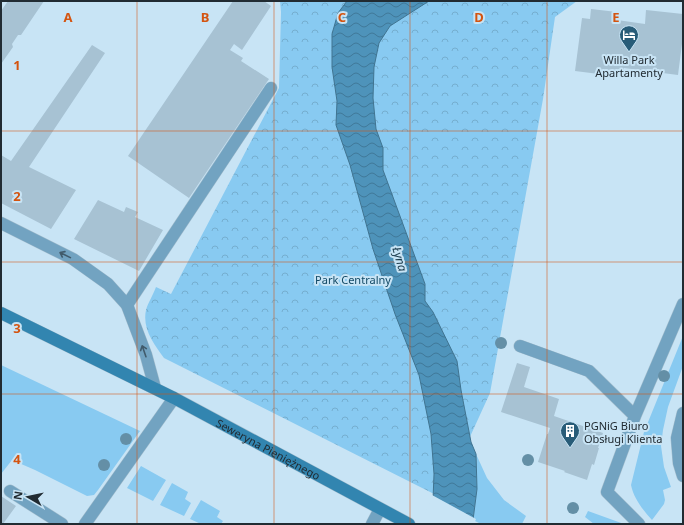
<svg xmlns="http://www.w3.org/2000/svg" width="684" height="525" font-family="'Noto Sans',sans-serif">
	<defs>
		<pattern id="park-crowns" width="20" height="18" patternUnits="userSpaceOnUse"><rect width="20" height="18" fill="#88caf1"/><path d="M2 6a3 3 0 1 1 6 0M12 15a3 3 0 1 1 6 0" fill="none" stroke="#75aecf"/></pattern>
		<pattern id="water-waves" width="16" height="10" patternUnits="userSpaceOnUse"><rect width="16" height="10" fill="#4e93ba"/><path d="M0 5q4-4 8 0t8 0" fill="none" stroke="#407898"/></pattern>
	</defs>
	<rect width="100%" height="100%" fill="#c8e4f5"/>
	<path fill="#88caf1" d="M683,336v30l-15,41 -5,23 -2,16 3,21 7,20 -8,3 2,10 -1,4 -12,16c-9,-10 -18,-21 -21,-35l13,-53z
		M1,365l139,66 -42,59 -4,5 -7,1 -52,-26 -23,-10 -11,14z
		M476,454l11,24 17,22 22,16 -4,8h-41l-8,-4 4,-31z
		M141,466l25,14 -13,21 -26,-13z
		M172,483l16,9 -3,7 6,4 -7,13 -24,-11z
		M201,500l19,11 -3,6 6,4 -2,3h-20l-11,-5z
		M588,511l36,13h-30l-9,-7z"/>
	<path fill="url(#park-crowns)" d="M280,1h297l-22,16 -12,82 -53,294 -48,105 -278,-140c-10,-14 -22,-29 -18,-48 2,-7 7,-15 10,-23l15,7 108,-206 2,-76z"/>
	<path fill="url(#water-waves)" stroke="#407491" d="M347,1h82l-39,25 -11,17 -5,24 -1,31 3,31 7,19v22l42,114v17l8,11 24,49 4,29 10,52 5,12 1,35 -4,31 -40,-20 1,-26 -3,-40 -12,-59 -24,-61 -22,-65 -23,-84 -14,-40 1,-24 -5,-34v-33l6,-21z"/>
	<path fill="#c8e4f5" d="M432,495l44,24 -2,5h-54l11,-24z"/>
	<path fill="#a7c2d3" d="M8,1h36l-23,34h-3l-6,9 1,3 -12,17v-53z
		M233,1h31l7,5 -29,44 -8,-6 -4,6 13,8 -2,3 28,18 -80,119 -61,-42z
		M591,9l26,3v8l28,4 1,-14 37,4v22l-5,39 -54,-7 -1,9 -48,-6 7,-53 8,1z
		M92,45l13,8 -76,114 47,23 -25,39 -50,-26v-48l10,6z
		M98,200l26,12 2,-5 12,5 -3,5 28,13 -24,41 -65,-32z
		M517,363l13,4 -6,20 35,12 -5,17 49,17 -5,15h1l-5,17 -2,-1 -5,16 -23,-8 1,-1 -27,-9 9,-28h1l2,-6 -49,-16z
		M1,496l15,10 -13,18h-2z"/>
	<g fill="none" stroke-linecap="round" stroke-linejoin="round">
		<g stroke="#a7bfce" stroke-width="13">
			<path id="lane" d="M127,305l144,-217
				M520,346l69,25 46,45
				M683,413l-6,25 2,25 4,13
				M10,491l52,33
				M85,524l89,-126
				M639,524l-32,-32 28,-76 48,-112"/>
		</g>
		<g stroke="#a7bfce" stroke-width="13">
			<path id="street" d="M1,223l72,36 35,25 19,21 19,50 9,33
				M372,524l8,-15"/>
		</g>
		<g stroke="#a7bfce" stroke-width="13">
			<g id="secondary">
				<path id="s1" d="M1,313l173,85 235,126"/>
			</g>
		</g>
		<use href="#lane" stroke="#72a3c1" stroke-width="12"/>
		<use href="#street" stroke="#72a3c1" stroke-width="12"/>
		<use href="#secondary" stroke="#3285b0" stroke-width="12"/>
	</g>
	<g fill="#648fa6">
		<circle cx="501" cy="343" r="6"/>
		<circle cx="664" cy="376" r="6"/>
		<circle cx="126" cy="439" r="6"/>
		<circle cx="528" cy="460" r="6"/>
		<circle cx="104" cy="465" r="6"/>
		<circle cx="573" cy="508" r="6"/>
	</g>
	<defs><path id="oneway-shaft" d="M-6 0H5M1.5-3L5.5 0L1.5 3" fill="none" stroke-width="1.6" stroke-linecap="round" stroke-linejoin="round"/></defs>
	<g stroke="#415b6b">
		<use href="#oneway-shaft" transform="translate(65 255) rotate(-154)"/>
		<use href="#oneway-shaft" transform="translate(144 351) rotate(-109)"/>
	</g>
	<path fill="none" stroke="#d45410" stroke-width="1" stroke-opacity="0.55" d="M137,1v523M274,1v523M410,1v523M547,1v523M1,131h682M1,262h682M1,394h682"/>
	<defs>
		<g id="hotel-pin" transform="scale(1)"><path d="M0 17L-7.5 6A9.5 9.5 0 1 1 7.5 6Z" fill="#285c78" stroke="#c8e4f5"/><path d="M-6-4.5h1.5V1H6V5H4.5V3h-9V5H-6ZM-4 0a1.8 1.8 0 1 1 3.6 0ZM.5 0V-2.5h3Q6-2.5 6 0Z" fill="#fff"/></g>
		<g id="building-pin" transform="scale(1)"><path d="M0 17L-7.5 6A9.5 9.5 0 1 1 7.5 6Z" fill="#285c78" stroke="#c8e4f5"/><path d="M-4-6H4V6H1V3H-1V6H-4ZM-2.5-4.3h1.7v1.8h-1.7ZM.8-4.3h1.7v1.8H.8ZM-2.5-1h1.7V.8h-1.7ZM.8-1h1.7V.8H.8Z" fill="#fff"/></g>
	</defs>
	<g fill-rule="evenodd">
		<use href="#hotel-pin" x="629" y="35"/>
		<use href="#building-pin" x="570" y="431"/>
	</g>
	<g text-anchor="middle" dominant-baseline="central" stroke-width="4" stroke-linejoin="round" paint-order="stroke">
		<g font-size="11" fill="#212b32" stroke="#c8e4f5">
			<text x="629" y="59">Willa Park<tspan x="629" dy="13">Apartamenty</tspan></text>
			<text x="584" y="425" text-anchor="start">PGNiG Biuro<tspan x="584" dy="13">Obsługi Klienta</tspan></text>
		</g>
		<g font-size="11" fill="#124965" stroke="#c8e4f5">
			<text x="353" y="279">Park Centralny</text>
		</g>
		<g font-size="11" fill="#212b32" stroke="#c8e4f5">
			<text stroke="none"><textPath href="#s1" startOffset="300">Seweryna Pieniężnego</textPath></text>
		</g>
		<g font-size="12" font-style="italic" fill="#19394a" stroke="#c8e4f5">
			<text transform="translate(400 259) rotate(74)">Łyna</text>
		</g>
	</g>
	<g font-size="13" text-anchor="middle" font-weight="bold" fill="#d45410" stroke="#c8e4f5" stroke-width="4" stroke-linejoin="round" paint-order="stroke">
		<text x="68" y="22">A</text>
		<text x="205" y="22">B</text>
		<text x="342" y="22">C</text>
		<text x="479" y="22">D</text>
		<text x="616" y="22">E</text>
		<text x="17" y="70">1</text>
		<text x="17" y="201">2</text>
		<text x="17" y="333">3</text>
		<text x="17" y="464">4</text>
	</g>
	<rect width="684" height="525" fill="none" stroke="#212b32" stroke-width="4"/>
	<g transform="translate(28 497) rotate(279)" stroke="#c8e4f5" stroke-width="3" paint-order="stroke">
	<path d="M0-3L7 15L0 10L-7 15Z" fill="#212b32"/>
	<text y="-6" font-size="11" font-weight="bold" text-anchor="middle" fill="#212b32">N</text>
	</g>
</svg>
